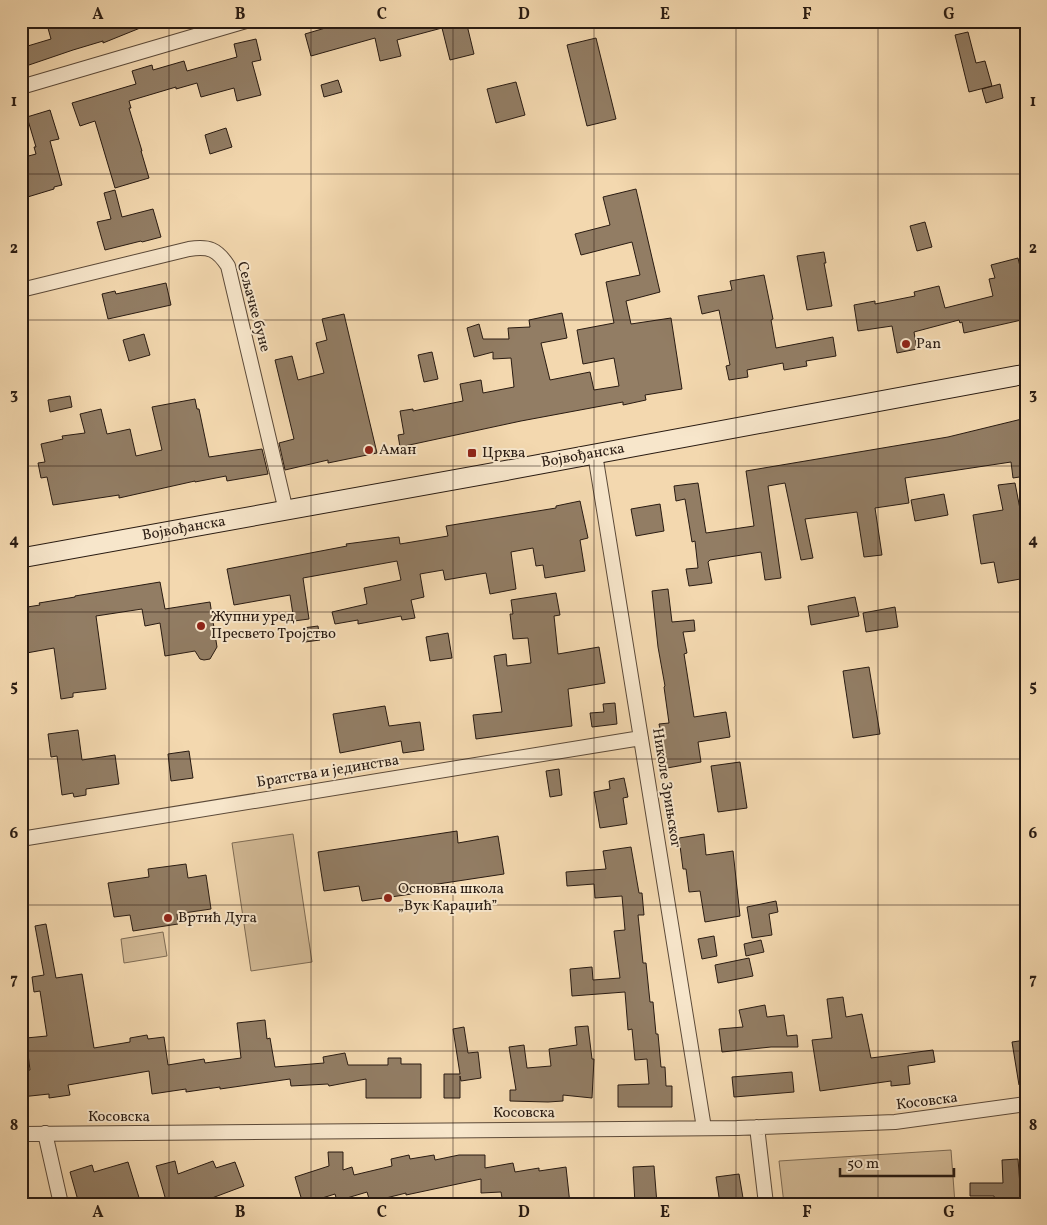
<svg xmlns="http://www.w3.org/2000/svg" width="1047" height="1225" font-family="Vollkorn,serif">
	<rect width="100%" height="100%" fill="#f3d8af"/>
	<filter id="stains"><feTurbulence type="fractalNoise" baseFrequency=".004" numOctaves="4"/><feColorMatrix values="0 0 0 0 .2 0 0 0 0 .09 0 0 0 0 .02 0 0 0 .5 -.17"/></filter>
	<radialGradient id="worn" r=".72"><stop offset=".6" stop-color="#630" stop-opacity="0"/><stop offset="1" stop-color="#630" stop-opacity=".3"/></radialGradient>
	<path fill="#d1b894" stroke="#7d6a53" d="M293,834l19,128 -61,9 -19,-128z
		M163,932l4,24 -43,7 -3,-24z
		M951,1150l4,54h-171l-5,-43z"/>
	<path fill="#927d64" stroke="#291b12" d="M46,21h109v1l-52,21v-2l-30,9 -47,16 -5,-18 30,-9z
		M349,21h102v2l15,-2 8,33 -24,6 -8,-32 -45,12 4,16 -21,5 -5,-23 -64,18 -6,-22z
		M968,32l8,31 9,-2 7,25 -23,6 -14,-57z
		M596,38l20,81 -29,7 -20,-81z
		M256,39l5,21 -9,2 9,33 -24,6 -3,-13 -33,9 -4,-14 -21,6v-2l-47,14 2,7h-2l13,43h-1l8,27 -34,10 -20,-67 -15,5 -8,-23 64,-19 -4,-13 20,-6 1,5 31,-9 3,10 50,-14 -3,-13z
		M338,80l4,12 -18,5 -3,-12z
		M516,82l9,33 -29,8 -9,-34z
		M1000,84l3,14 -17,5 -4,-14z
		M50,110l9,29 -9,2 12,44 -8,2v2l-33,10v-41l15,-4 -2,-7h2l-9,-30z
		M226,128l6,19 -22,7 -5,-19z
		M636,189l24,103 -34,9 5,23 40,-6 11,71 -37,6 1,5 -23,5v-3l-102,19 -121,26 -2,-12 6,-1 -4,-23 13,-2v2l50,-10 -3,-17 21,-4 2,13 31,-6 -3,-29 -18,1v-7l-19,5 -7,-29 12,-4 4,15h26l-1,-11 22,-1 -1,-7 33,-7 5,25 -26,5 9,37 40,-8 4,18 25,-4 -5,-28 -31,6 -6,-34 37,-7 -8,-41 34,-7 -8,-33 -51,13 -6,-21 35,-9 -7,-28z
		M115,190l7,27 31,-8 8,28 -19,5 -1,-1 -36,9 -8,-28 14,-3 -7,-26z
		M925,222l7,25 -15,4 -7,-25z
		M824,252l2,11h-2l8,43 -25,4 -10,-54z
		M1018,258l8,34v27l-62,14 -2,-11 -2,1 -1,-3 -45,12 3,17 -20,4 -5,-27 -34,5 -4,-26 21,-4v3l40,-8 -1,-4 25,-6 6,22 48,-12 -4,-17 6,-1 -4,-13z
		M764,275l9,44 -2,1 5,28 57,-11 3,19 -30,5 1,5 -23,4 -1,-7 -36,7 1,7 -19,3 -3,-14 4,-1 -11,-55 -17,4 -4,-18 34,-6 -2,-9z
		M166,283l5,22 -63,14 -6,-25 13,-3 1,3z
		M344,314l33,139 -49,10v-3l-43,10 -6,-27 15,-4 -19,-79 17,-4 6,24 26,-7 -8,-30 11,-3 -5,-21z
		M144,334l6,21 -21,6 -6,-21z
		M432,352l6,27 -14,3 -6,-27z
		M70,396l2,11 -22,5 -2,-12z
		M195,399l2,10h2l10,48 53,-8 6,25 -41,7 -1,-5 -31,6v-1l-76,17v-3l-66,10 -6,-28 -6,1 -3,-15 7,-1 -4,-18 22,-5 -1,-3 23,-3 -5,-19 21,-5 6,25 23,-5 6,27 26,-6 -10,-43z
		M1026,418v58l-13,2 -2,-16 -106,16 4,25 -34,5 7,47 -18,2 -7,-45 -52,7 8,39 -12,2 -16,-77 -17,3 13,92 -16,2 -4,-28 -51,8 -2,2 4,21 -23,3 -3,-17 12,-1 -3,-27 -3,1 -7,-43 -9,2 -2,-15 24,-3 8,50 48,-7 -8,-55 202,-34z
		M1015,483l11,57v38l-28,5 -4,-21 -13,2 -8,-49 30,-5 -5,-25z
		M944,494l4,21 -33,6 -4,-21z
		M580,501l8,37 -8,2 5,31 -40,7 -2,-13 -7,1 -3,-18 -22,4 5,37 -26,5 -4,-21 -41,7 -2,-10 -23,4 4,23 -13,3 4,18 -13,2 -1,-4 -43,8v-4l-23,4 -3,-12 35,-8 -3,-16 37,-8 -4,-19 -94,17 6,41 -15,2 -4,-26 -56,10 -7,-36 120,-23 -1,-2 53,-7 1,7 48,-8 -2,-10 110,-18v-2z
		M660,504l4,27 -28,5 -5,-27z
		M160,582l5,27 45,-7 7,45 -7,12 -6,1 -4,-1 -5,-8 -30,5 -5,-33 -15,3 -3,-17 -46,7 10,73 -33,4v4l-12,2 -7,-51 -33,6v-46l19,-3 -1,-2 36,-6v-1z
		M668,589l4,33 22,-2 1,11 -12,1 4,21 -3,1 10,63 32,-5 4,25 -32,5 3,20 -34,6 -8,-44 10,-1 -5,-36 1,-1 -7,-39 -6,-56z
		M556,593l4,22 -6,1 4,38 41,-7 6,36 -37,6 4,37 -96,13 -3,-24 29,-3 -8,-56 12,-2 1,12 24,-3 -3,-25 -15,1 -3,-25h3l-2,-14z
		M855,597l4,19 -48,9 -3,-19z
		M895,607l3,20 -32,5 -3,-19z
		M318,626l2,14 -15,2 -2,-14z
		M448,633l4,25 -22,3 -4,-24z
		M869,667l11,67 -27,4 -10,-67z
		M615,703l2,21 -25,3 -2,-14 14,-1 -1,-8z
		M385,706l4,20 31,-4 4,28 -21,3 -2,-12 -61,12 -7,-39z
		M78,730l4,30 33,-5 4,29 -33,5v6l-12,2 -1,-4 -11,2 -5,-39 -6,1 -3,-23z
		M189,751l4,27 -22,3 -3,-27z
		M740,762l7,46 -29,4 -7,-46z
		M559,769l3,26 -12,2 -4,-26z
		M624,778l4,19 -5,1 4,26 -27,4 -6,-36 16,-3 -1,-8z
		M457,831l1,12 40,-7 6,38 -86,13 1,6 -57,8 -3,-15 -35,5 -6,-39z
		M704,834l2,21 27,-4 7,65 -35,6 -5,-31 -11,1 -3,-23h-3l-4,-31z
		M631,847l8,46h3l2,22h-6l5,48h3l4,39h3l3,32h2l3,33h4l1,19h6v21h-54v-22l31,-1 -2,-25 -12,1 -3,-31 -4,1 -3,-38 -53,4 -2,-27 22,-2 1,13 27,-2 -6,-47 11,-1 -3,-34 -27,2 -1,-14 -27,2 -1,-14 40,-3 -3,-18z
		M186,864l2,14 18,-3 5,34 -34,5 1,10 -45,7 -3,-16 -16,2 -6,-34 41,-6 -1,-8z
		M776,901l2,11 -9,2 3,21 -20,3 -5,-31z
		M46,924l10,54 26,-4 12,74 36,-6v-4l17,-3 1,4 16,-2 4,28 36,-6 1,4 36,-5 -4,-35 28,-3 2,19 3,-1 5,29 49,-4 -1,-6 22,-4 3,12h40v-7h13v6h20v34h-55v-19l-37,7 -1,-2 -37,2 -1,-7 -70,10v-2l-34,5v-3l-34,5 -3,-23 -81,14 2,10 -21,3v-4l-28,3v-26l9,-1 -4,-32 21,-2 -7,-45 -6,1 -2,-15 12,-2 -9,-49z
		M714,936l3,20 -15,3 -4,-20z
		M761,940l3,12 -18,4 -2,-12z
		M749,958l4,18 -35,7 -3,-18z
		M843,997l3,20 16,-3 9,44 62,-8 2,12 -27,4 2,18 -19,2v-5l-71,10 -8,-51 20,-2 -5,-39z
		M765,1005l2,12 17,-2 3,21 10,-1 1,12h-27l-49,5 -3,-23 24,-2 -4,-17z
		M588,1026l4,33h2l-2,39 -29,-3v6l-15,1 -38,-1v-11h6l-7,-43 15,-2 3,23 24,-2 -2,-17 28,-4 -2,-18z
		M464,1027l4,26 10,-1 3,26 -20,3 -1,-5v22h-16v-24h16l-7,-45z
		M1026,1040v45h-7l-7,-43z
		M792,1072l2,20 -60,5 -2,-20z
		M328,1152h15v18l9,-3 2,8 38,-9 -1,-7 18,-4 1,4 24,-4 1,5 24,-5h26v13l28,-5 2,9 24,-4v3l27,-4 4,37h-67l-2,-12 -20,1v-14l-75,16v-2l-36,9 -3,-10 -30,9 -2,-7 -32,10 -8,-27 34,-11z
		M1018,1159l3,40 -26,2 -1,-5h-24v-13h33l-1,-23z
		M175,1161l3,13 35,-13 3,7 19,-6 9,24 -48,18h-29l-11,-38z
		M128,1162l13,42h-62l-9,-32 22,-7 2,7z
		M654,1166l3,38h-22l-2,-37z
		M739,1174l5,30h-24l-4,-27z"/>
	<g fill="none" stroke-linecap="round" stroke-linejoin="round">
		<g stroke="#5c4a39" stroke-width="16">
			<path id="street" d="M21,87l225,-66
				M21,290l168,-41c20,-3 28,0 39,17l58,245
				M595,454l109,674
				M21,839l620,-101
				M757,1127l9,77
				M45,1133l16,71
				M21,1134l716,-6 158,-6 131,-18"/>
		</g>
		<g stroke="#291b12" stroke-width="21">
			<path id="secondary" d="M21,558l493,-89 512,-95"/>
		</g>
		<use href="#street" stroke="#f7e6cb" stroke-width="14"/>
		<use href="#secondary" stroke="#f7e6cb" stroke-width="19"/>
	</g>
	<path fill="none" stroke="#291b12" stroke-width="1" stroke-opacity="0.55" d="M169,21v1183M311,21v1183M453,21v1183M594,21v1183M736,21v1183M878,21v1183M21,174h1005M21,320h1005M21,466h1005M21,612h1005M21,759h1005M21,905h1005M21,1051h1005"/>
	<g fill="#8f2418" stroke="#f7e6cb" stroke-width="2">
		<circle cx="906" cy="344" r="5"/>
		<circle cx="369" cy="450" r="5"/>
		<rect x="467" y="448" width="10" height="10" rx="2.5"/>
		<circle cx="201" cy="626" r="5"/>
		<circle cx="388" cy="898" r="5"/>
		<circle cx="168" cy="918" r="5"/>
	</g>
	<g text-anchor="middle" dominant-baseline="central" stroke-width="4" stroke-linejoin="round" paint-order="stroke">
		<g font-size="15" fill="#291b12" stroke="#f7e6cb">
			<text transform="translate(253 307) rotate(75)">Сељачке буне</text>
			<text transform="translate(583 456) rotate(-10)">Војвођанска</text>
			<text transform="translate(184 529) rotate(-10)">Војвођанска</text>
			<text transform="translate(328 772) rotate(-9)">Братства и јединства</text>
			<text transform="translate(666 788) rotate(81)">Николе Зрињског</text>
			<text transform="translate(927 1102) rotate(-7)">Косовска</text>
			<text x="524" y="1113">Косовска</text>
			<text x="119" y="1117">Косовска</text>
		</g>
		<g font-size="15" fill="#291b12" stroke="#f7e6cb" text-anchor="start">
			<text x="916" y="344">Pan</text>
			<text x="379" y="450">Аман</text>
			<text x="482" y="453">Црква</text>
			<text x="211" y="617">Жупни уред<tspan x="211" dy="17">Пресвето Тројство</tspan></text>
			<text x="398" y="889">Основна школа<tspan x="398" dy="17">„Вук Караџић”</tspan></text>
			<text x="178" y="918">Вртић Дуга</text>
		</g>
	</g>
	<rect width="1047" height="1225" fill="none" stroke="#f3d8af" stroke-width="55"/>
	<path d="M840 1168v8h114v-8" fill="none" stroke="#291b12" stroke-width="2.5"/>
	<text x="847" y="1168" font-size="15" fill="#291b12" stroke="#f7e6cb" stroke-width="4" paint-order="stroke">50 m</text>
	<rect x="28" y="28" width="992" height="1170" fill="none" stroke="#291b12" stroke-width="2"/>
	<g font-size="16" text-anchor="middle" font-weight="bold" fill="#291b12">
		<text x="98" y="19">A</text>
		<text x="240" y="19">B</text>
		<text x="382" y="19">C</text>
		<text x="524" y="19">D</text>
		<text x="665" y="19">E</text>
		<text x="807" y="19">F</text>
		<text x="949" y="19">G</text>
		<text x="14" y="106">1</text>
		<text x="1033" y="106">1</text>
		<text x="14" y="253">2</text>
		<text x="1033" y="253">2</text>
		<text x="14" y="399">3</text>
		<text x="1033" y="399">3</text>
		<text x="14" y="545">4</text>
		<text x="1033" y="545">4</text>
		<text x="14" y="691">5</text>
		<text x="1033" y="691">5</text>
		<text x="14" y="838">6</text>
		<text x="1033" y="838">6</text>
		<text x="14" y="984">7</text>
		<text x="1033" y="984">7</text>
		<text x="14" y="1130">8</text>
		<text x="1033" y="1130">8</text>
		<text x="98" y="1217">A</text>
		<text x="240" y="1217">B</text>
		<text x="382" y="1217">C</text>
		<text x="524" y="1217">D</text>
		<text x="665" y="1217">E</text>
		<text x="807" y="1217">F</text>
		<text x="949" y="1217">G</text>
	</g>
	<rect width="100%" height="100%" filter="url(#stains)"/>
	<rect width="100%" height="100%" fill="url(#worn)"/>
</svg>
